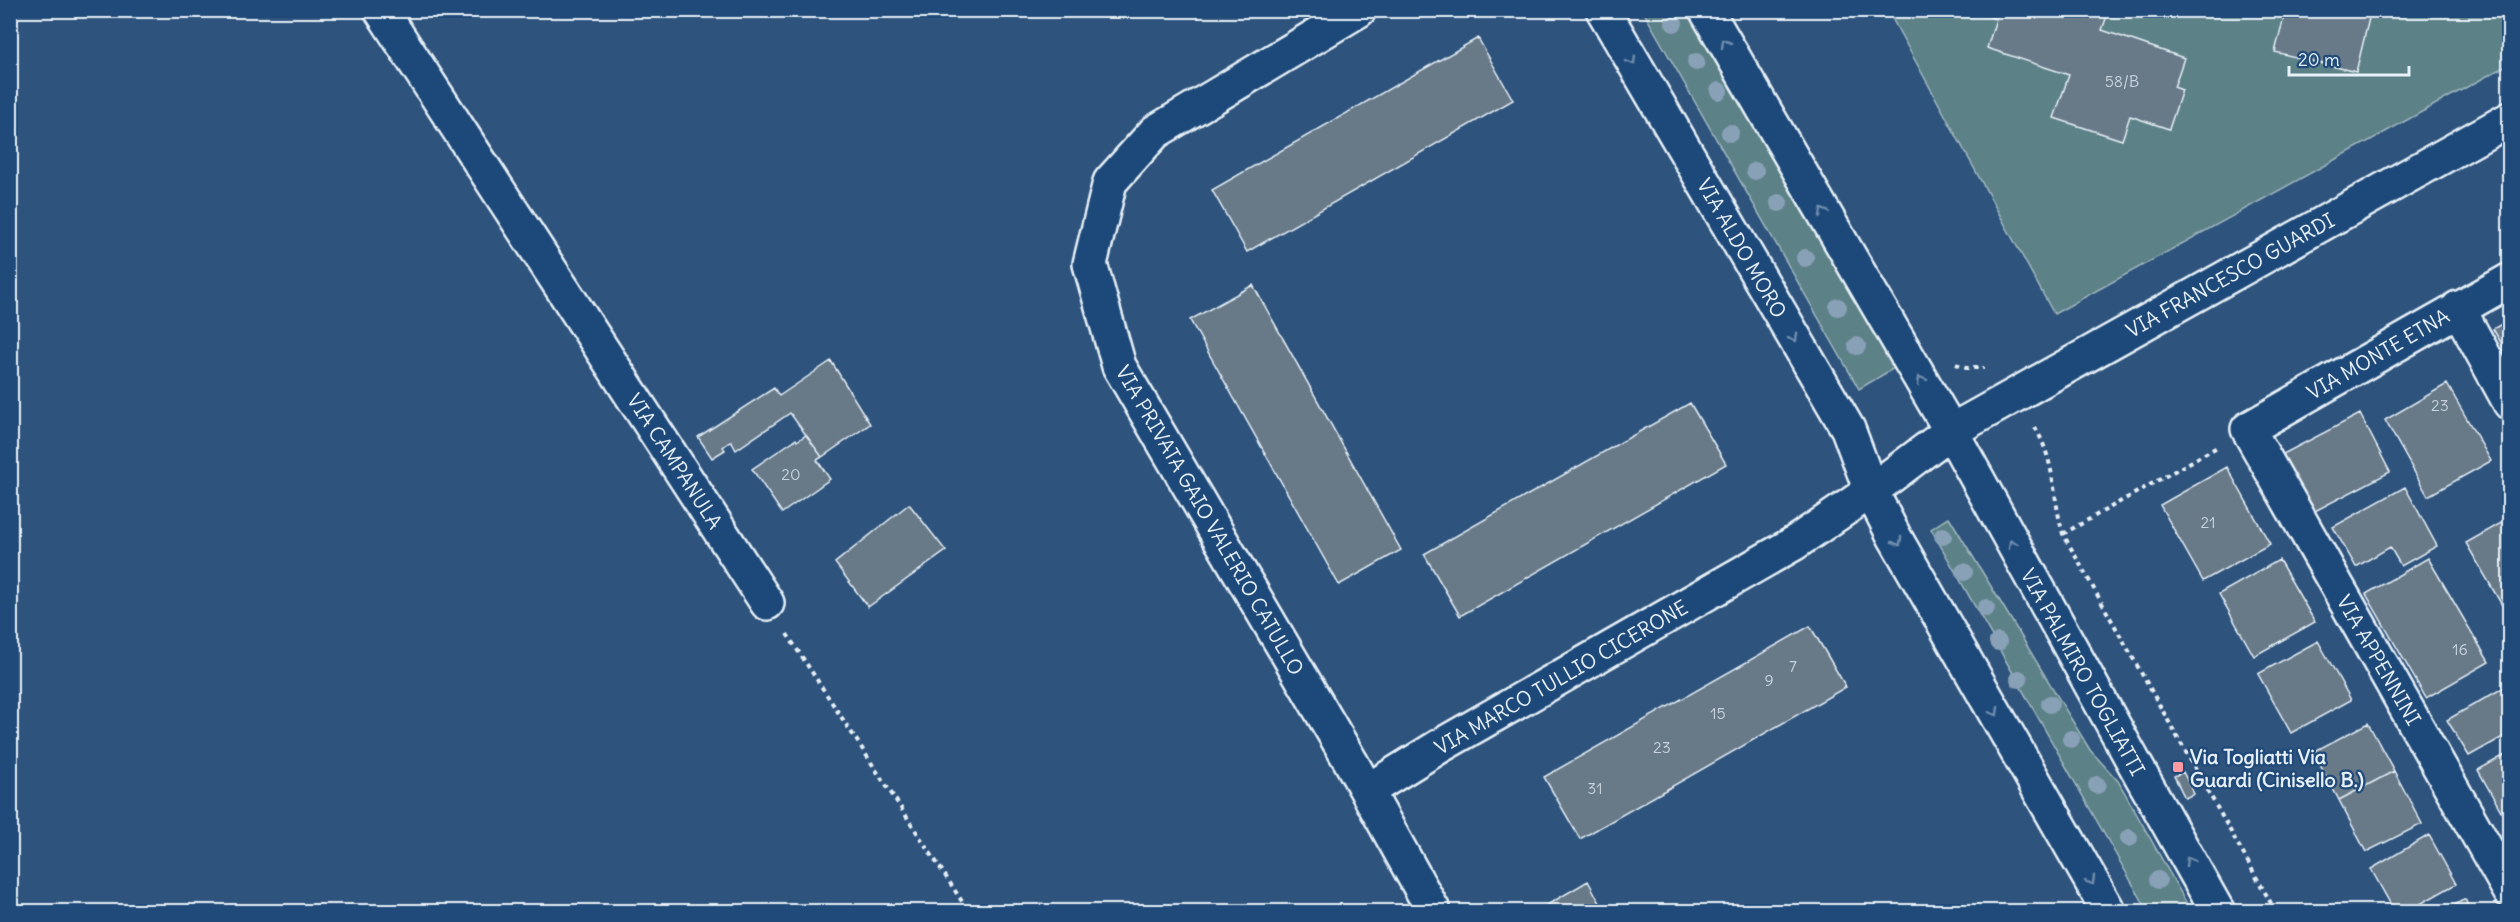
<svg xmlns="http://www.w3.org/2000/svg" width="2520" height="922" font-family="Delius,sans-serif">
	<rect width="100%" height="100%" fill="#2e537d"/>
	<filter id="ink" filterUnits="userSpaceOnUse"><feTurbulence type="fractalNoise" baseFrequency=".0167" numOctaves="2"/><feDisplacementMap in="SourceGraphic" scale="12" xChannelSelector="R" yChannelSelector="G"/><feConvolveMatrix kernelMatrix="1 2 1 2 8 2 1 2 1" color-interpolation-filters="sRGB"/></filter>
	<g filter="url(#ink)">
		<path fill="#5c8187" stroke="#a2b9c0" stroke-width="1.5" d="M1643,11h50l203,356 -37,22z
			M1888,11h621v53l-455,250z
			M1949,517l141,233 28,31 73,130h-43l-217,-382z"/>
		<path fill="#687988" stroke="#e8f1f8" stroke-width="1.5" d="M1988,10h121l-7,20 82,28 -10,29 8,3 -13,39 -39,-13 -8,24 -68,-22 15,-43 -82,-27 9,-29 -10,-4z
			M2263,10h108l-15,62 -81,-20 9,-35z
			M1478,38l35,62 -266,152 -35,-62z
			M1253,285l148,265 -62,35 -149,-265z
			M2510,319v39l-17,-29z
			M831,361l39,63 -48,33 -32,-44 -54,37 -5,-9 -8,6 2,3 -13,8 -14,-21 76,-49 5,8z
			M2447,384l44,77 -63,35 -43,-76z
			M1690,403l36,61 -266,152 -36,-62z
			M2360,414l30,58 -77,40 -30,-58z
			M806,435l16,22 -5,3 13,19 -48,34 -30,-44 44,-30 1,2z
			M2227,467l43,77 -67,37 -43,-76z
			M2405,487l32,59 -36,20 -11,-19 -34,20 -23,-40z
			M909,504l37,47 -78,56 -33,-44z
			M2510,518v92l-4,2 -40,-69z
			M2428,558l61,104 -63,36 -60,-104z
			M2279,560l36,62 -61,34 -35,-62z
			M1810,626l36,61 -266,152 -36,-62z
			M2318,641l33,59 -60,33 -33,-59z
			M2508,685l2,3v45l-41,23 -22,-36z
			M2368,723l26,48 -55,29 -26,-48z
			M2510,752v75l-32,-57z
			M2394,771l28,53 -56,28 -27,-52z
			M2183,772l11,22 -9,4 -11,-22z
			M2429,835l27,49 -50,28h-11l-24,-43z
			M1588,881l17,31h-70z
			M2465,899l6,13h-29z"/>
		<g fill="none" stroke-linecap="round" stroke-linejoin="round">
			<g stroke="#e8f1f8" stroke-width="38">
				<path id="minor" d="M381,10l386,593
					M1359,10l-204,122 -45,50 -20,82 29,102 232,396 83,150
					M1603,10l245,419 23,62 23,45 215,376
					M1706,10l245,421 191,346 76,135
					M2510,280l-262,149 262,462
					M2458,308l52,95
					M1367,791l73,-45 353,-202 78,-53 80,-60 559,-312"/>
			</g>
			<path stroke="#e8f1f8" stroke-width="4" stroke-dasharray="4.5 4.5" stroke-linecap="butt" d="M1956,364l10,4h18
				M2035,427c21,37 17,68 28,107l213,378
				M2063,534l154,-87
				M787,634l182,278"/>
			<use href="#minor" stroke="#1f4a7a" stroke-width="33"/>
		</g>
		<g fill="#89a1b7">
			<circle cx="1674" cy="23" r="9"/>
			<circle cx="1696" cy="62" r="9"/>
			<circle cx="1719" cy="91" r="9"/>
			<circle cx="1730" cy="133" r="9"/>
			<circle cx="1755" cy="171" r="9"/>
			<circle cx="1779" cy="203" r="9"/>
			<circle cx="1805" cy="258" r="9"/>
			<circle cx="1838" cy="307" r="9"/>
			<circle cx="1857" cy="346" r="9"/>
			<circle cx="1943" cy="536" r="9"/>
			<circle cx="1964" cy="572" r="9"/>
			<circle cx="1986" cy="608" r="9"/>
			<circle cx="1998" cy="642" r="9"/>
			<circle cx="2019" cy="679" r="9"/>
			<circle cx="2050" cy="704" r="9"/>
			<circle cx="2071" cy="739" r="9"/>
			<circle cx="2097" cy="785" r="9"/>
			<circle cx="2129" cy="838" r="9"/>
			<circle cx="2158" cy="880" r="9"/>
		</g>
		<defs><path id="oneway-chevron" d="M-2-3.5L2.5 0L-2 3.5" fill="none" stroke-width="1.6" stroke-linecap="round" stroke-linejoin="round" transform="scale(1.5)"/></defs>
		<g stroke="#6f8dac">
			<use href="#oneway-chevron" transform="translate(1725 43) rotate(-120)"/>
			<use href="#oneway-chevron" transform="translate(1632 61) rotate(60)"/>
			<use href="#oneway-chevron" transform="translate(1823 212) rotate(-120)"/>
			<use href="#oneway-chevron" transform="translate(1794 338) rotate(60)"/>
			<use href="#oneway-chevron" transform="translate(1921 380) rotate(-120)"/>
			<use href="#oneway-chevron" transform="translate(1898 542) rotate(61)"/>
			<use href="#oneway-chevron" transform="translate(2012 544) rotate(-119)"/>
			<use href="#oneway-chevron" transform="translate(1995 712) rotate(60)"/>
			<use href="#oneway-chevron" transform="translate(2189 861) rotate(-120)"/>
			<use href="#oneway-chevron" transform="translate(2091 881) rotate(60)"/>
		</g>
	</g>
	<rect fill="#ff9aa2" stroke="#1f4a7a" stroke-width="2" x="2172" y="761" width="12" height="12" rx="3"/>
	<g text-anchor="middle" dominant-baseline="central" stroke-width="4.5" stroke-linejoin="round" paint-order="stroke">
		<g font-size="16" fill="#c8d3dc">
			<text x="2122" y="81">58/B</text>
			<text x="2440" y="405">23</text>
			<text x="791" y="474">20</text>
			<text x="2208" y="522">21</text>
			<text x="2460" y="649">16</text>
			<text x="1793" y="666">7</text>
			<text x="1769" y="680">9</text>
			<text x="1718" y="713">15</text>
			<text x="1662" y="747">23</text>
			<text x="1595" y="788">31</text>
		</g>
		<g font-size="20" fill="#e8f1f8" stroke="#1f4a7a">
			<text transform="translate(1742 248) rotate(60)">VIA ALDO MORO</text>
			<text transform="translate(2230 275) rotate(-29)">VIA FRANCESCO GUARDI</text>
			<text transform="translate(2378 354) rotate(-30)">VIA MONTE ETNA</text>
			<text transform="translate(675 461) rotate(57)">VIA CAMPANULA</text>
			<text transform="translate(1210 520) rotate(60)">VIA PRIVATA GAIO VALERIO CATULLO</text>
			<text transform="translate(2379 660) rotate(60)">VIA APPENNINI</text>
			<text transform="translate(2083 672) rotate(61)">VIA PALMIRO TOGLIATTI</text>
			<text transform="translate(1561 677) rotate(-30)">VIA MARCO TULLIO CICERONE</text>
		</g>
		<g font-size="20" font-weight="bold" fill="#e8f1f8" stroke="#1f4a7a" text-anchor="start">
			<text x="2190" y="756">Via Togliatti Via<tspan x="2190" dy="23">Guardi (Cinisello B.)</tspan></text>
		</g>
	</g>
	<rect width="2520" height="922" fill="none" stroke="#1f4a7a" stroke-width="36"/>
	<rect x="18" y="18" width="2484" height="886" fill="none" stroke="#e8f1f8" stroke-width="2" filter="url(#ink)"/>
	<path d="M2289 66v9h120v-9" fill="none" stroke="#e8f1f8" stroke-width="3"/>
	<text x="2298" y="66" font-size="18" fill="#e8f1f8" stroke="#1f4a7a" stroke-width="4.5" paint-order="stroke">20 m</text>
</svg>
